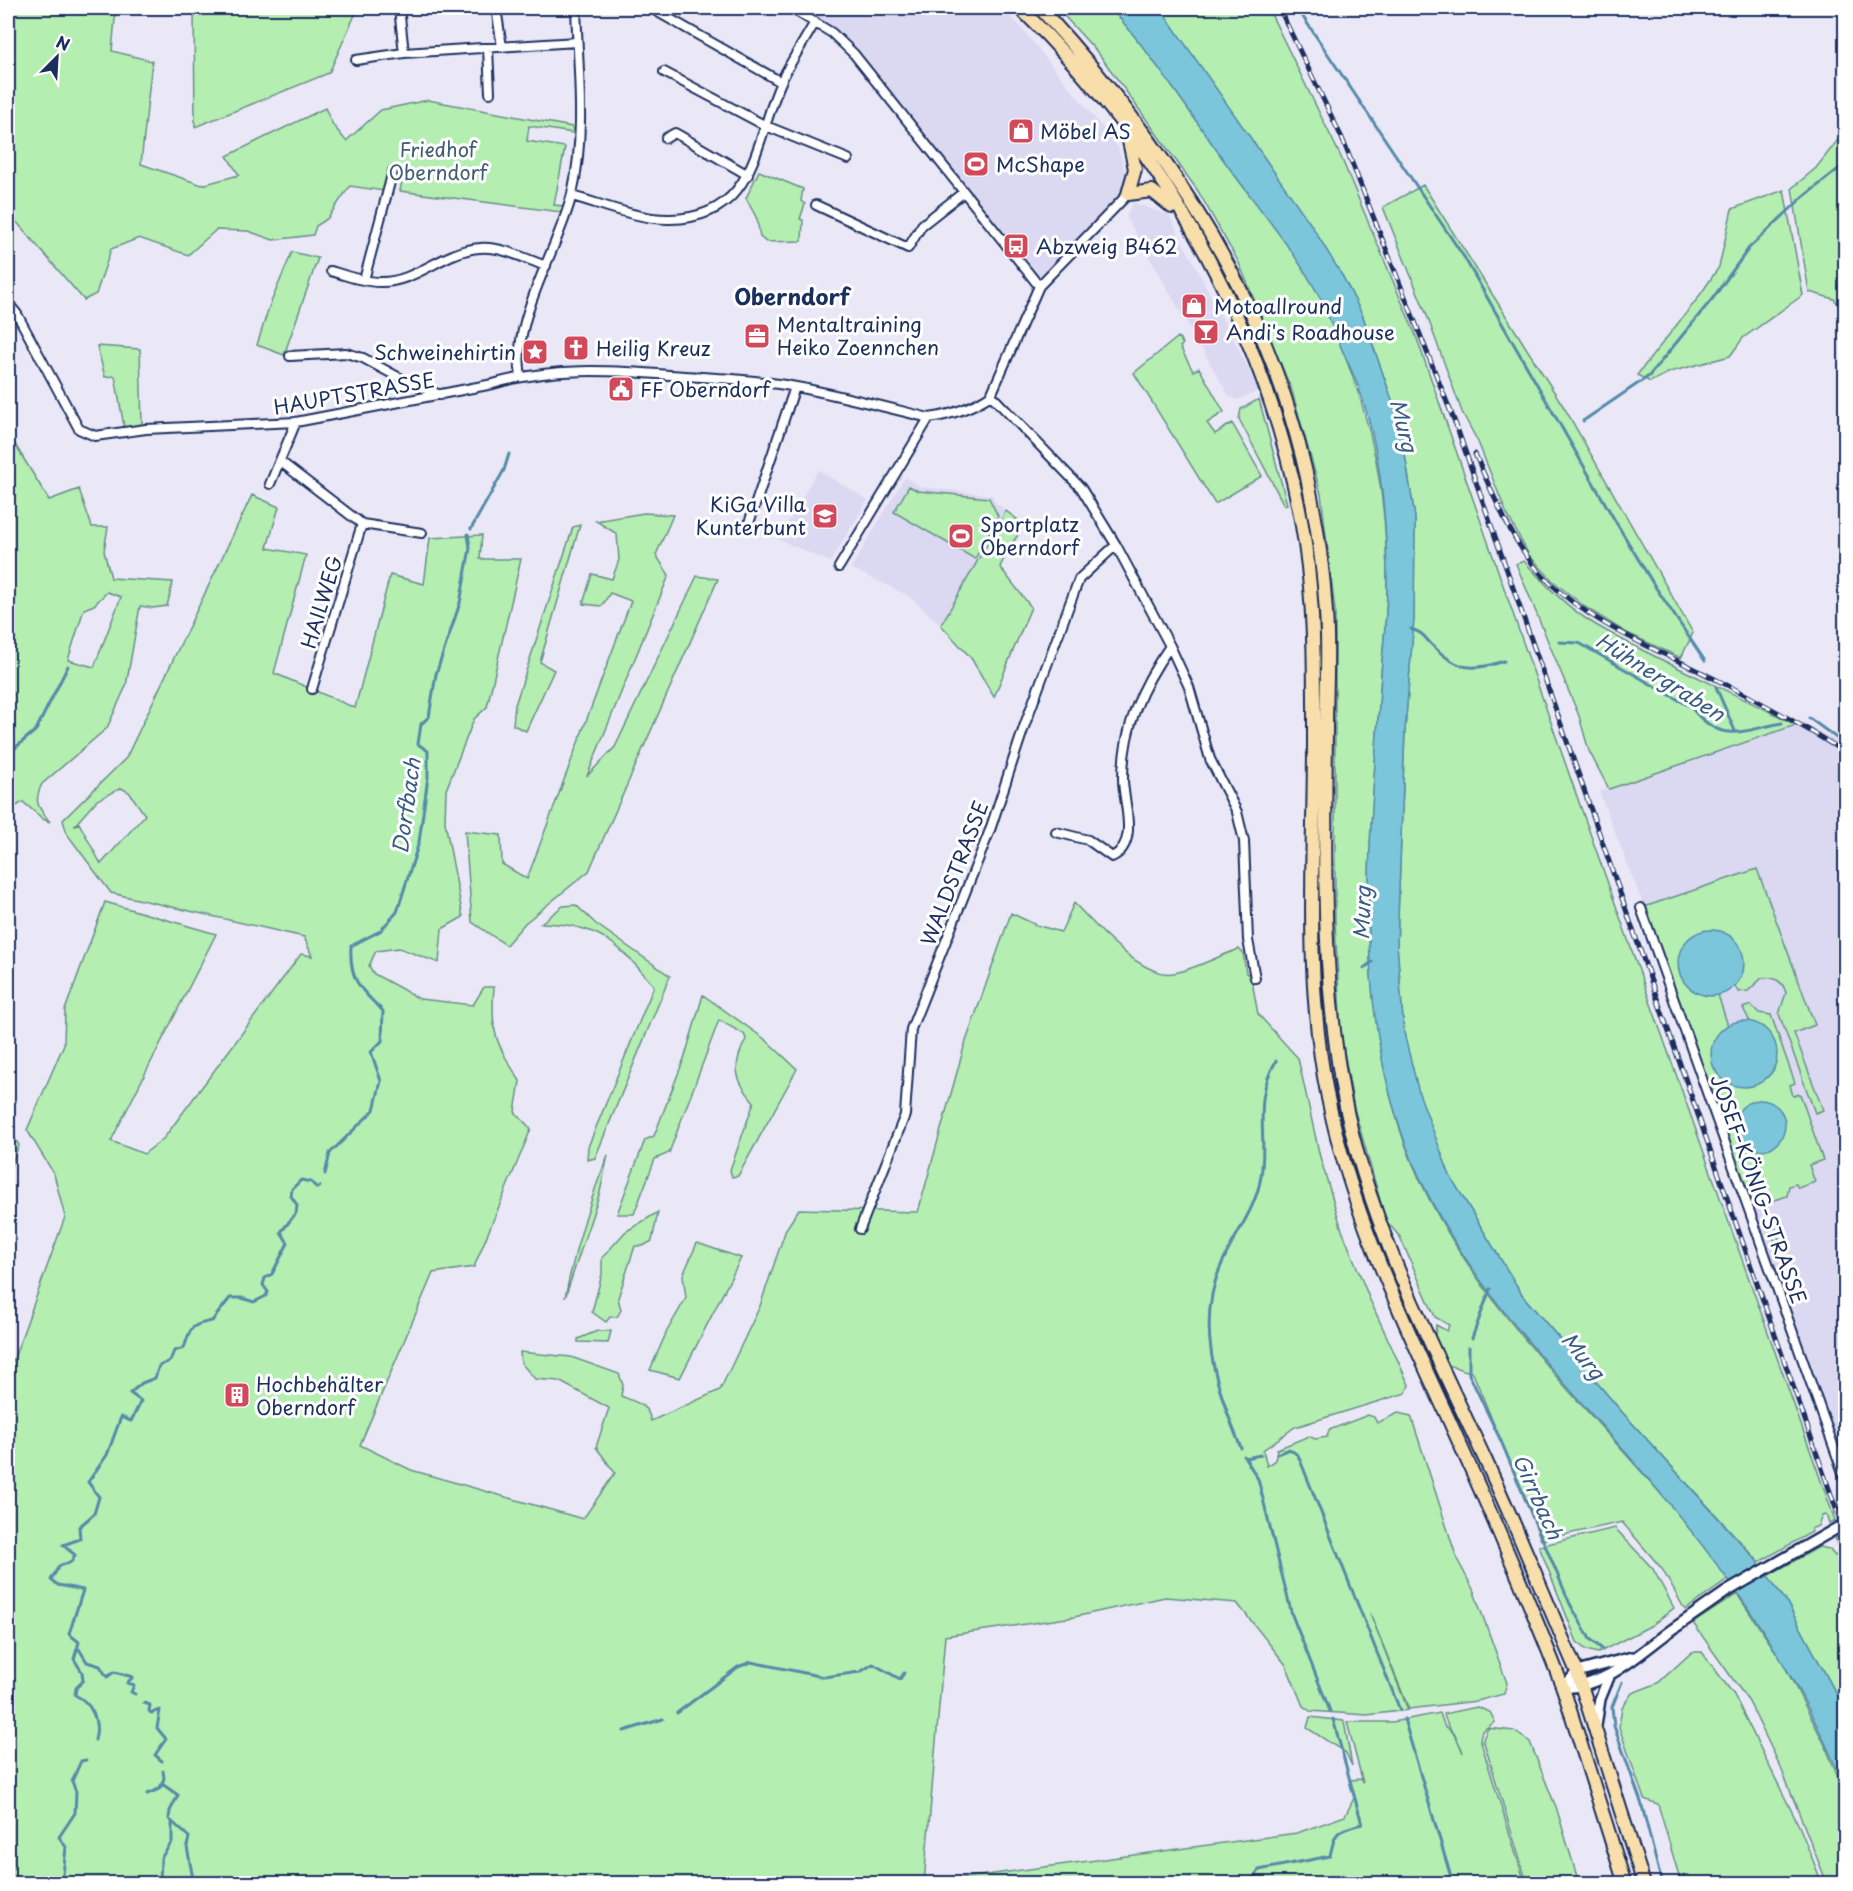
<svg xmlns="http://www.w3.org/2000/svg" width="1853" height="1891" font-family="'Playpen Sans',sans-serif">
	<rect width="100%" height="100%" fill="#eae8f7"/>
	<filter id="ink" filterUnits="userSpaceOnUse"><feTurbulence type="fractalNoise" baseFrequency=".0167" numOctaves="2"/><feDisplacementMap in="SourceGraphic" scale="12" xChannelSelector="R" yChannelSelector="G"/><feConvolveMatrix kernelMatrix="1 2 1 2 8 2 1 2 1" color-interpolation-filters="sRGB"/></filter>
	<g filter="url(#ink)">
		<path fill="#dbd8f1" d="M777,8h224l17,16 100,123 9,31 -19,37 -74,71 -186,-230 -25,-22z
			M1133,203l36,12 81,156 8,20 -20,9 -9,-4 -103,-179z
			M818,470l50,30 -38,62 -52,-23z
			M905,477l16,10 72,8 1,6 12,10 -65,114 -32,-29 -58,-28z
			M1804,722l41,25v727l-201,-567 -45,-115z"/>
		<path fill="#b4eeb1" stroke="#688e88" stroke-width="1.5" fill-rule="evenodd" d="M8,8h108l-4,43 40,10 -11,103 61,21 37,-10 -12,-19 98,-48 8,17 13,16 35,-31 47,-10 144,27 1,6 -44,-7 -2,15 38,6 -11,58 9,1 -2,6 -161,-21 4,-21 -14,-2 -6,23 -34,-5 -23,33 -11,7 -3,9 -40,5 -25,-9 -32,-1 -28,25 -49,-17 -28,11 -15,45 -12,6 -76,-88z
			M169,8h189l-29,65 -134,54 -1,-115z
			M1057,8h54c41,46 75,99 111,149 32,46 71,89 97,138 8,15 14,33 21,49 34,81 47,153 47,241 0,30 -4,60 -6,89 -9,153 -29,299 17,449 54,178 225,308 331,456l-44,31 -23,-41 -40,-47 -81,18 -68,-167 -25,-8 -13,-28 1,-12 11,6 2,-6 -14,-8 -35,-80 -14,-16 -32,-113 -13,-74 -6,-111v-313l-14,-116 -29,-103 -53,-128 -41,-72 -99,-137z
			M1160,8h108l73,149 75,179 159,455 260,729 -6,3 -3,-8 -4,1 -4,10 -7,3 1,3 -53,30 -137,-150 -99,-116 -73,-120 -32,-83 -14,-60 -7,-88 8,-215 9,-112 1,-100 -15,-95 -38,-109 -19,-37z
			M1845,131v181l-11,-13 -25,-7 -17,-104 24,-20z
			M759,171l44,18 -2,12 4,3 -5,15 3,1 -1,21 -36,1 -6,-5 -3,-18 -11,-21z
			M1423,185l142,224 128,224 -12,25 -56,-26 -40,-25 -32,-26 -24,-26 -23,-43 -28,-70 -16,-30 -36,-99 -43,-106z
			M1784,190l19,105 -60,43 -13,18 -60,16 -20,10 -13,-7 61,-77 21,-31 13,-58z
			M292,252l26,6 -34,97 -27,-10 12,-38z
			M1178,337l5,7 -3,3 13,24 6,-3 25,44 -17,11 8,11 17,-11 30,53 -47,28 -81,-131z
			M97,346l43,3 2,76 -18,2 -9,-51 -10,1z
			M1259,399l28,105 -3,1 -45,-86 2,-10z
			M8,433l41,67 30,-11 13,38h16l-4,24 7,27 62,4 -6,24 -14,2 -13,-2 -14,80 -19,42 -65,56c-9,18 -4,23 8,38l-7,-3 -20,-17 -15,9zM107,592l14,5 -27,70 -26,-7 16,-51 10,-4z
			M909,486l9,5 71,7 9,18 -23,43 -81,-47z
			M252,495l27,12 -12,41 39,7 -32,118 81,35 35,-133 34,9 6,-46 52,-3 -2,24h41l-34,148 -13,12 -28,71 -1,32 18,95 -21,12 -3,34 -40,-15 -23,3 -7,15 5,8 46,25 53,6 11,-18h10c-4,46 2,56 26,94l-5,31 16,17 -57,138 -41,6 -73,172 51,25 172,49 32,-46 -19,-26 13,-39 -50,-27 -24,-2 -14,-16 -1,-11 51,5 48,17 4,11 -2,11c14,6 27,8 30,25l69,-31 40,-84 26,-77 13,-20 119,3 46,-165 47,-134 25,12 25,7 13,-29c20,21 68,76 100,70 21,-4 44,-17 65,-24l4,4 3,20 5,3 7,38 40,44 22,99 22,73 28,70 39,85 -3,8 -111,34 -32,23 4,16 8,-5 2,-12 32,-13 6,3 12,-2 2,-7 39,-15 6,2 3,6 21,-10 13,3 46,143 16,30 34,94 -3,11 -27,7 -68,8 -39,-96 38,97 -41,5 -57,-4 -7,-5 -17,-41 -49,-62 -72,-6 -91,20 -129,19 -21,247h-916v-508l57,-158 -11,-43 -27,-44 37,-86 1,-34 40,-108 111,32 -105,207 33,13 20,-16 137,-184 11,2 -8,-19 -193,-44 -44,-59 -4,-14 63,-62zM121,788l8,4 16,23 -44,49 -22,-41 -5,3 23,-26z
			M1006,511l12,9 -4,5 6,7 -11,16 -9,19 31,40 -37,90 -23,-39 -30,-33z
			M644,513l29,2 -17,40 13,20 -82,201 28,-29 82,-171 21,3 -129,292 -64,52 -19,22 -34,-23 -7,-91 36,4 1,29 25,15 104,-278 -21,-8 -8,13 -19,-2 9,-30 20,5 7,-19 -2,-26 -21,-13z
			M580,525l-40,137 14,8 -28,61 -13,-6 2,-20 58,-178z
			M1524,561c21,23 44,48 72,64 63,37 133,65 198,99l-1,2 -184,63 -20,-38 -10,-35 -63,-152z
			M1757,869l58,156 -21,8 29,77 -8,3 -36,-99 7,-21c-3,-12 -12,-17 -24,-15l-14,13 -10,1 -3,-6 8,-15 -32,-40c-47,6 -38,68 7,64l10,31c-43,36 16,87 46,43l-31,-61 8,-3 8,8 12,2 24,68 -5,2 3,11 7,-2 23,66 -14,5 6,17 -17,6 -2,-4 -7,2 -2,10 -35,12 -108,-301z
			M576,905l20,19 74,52 -75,182 -8,2 1,-13 66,-161c-36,-42 -53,-62 -113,-63l22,-17z
			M703,995l63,45 31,29 -59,107 -6,1 -2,-7 24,-68c-20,-23 -22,-36 -8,-63l-2,-5 -25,-14 -50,133 -14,6 -21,55h-17l28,-74 9,-4 31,-80z
			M8,1128l11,17 -11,28z
			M608,1155l-8,37 -35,106c10,-50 24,-96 43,-143z
			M658,1212l-6,29 -9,5h-8l-17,52 3,12 -4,7h-7l-4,5 -14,-10 10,-38v-16l23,-26z
			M1769,1213l14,37 -4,2 -14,-37z
			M697,1243l44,15 -61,120 -30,-8 17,-39 19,-33 -3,-23z
			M597,1331h14l-3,12 -30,-1v-3z
			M1615,1528l38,41 21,39 -22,17 -54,28 -12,-3 -9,-8 -38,-96z
			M1840,1536l6,15 -1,159 -59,-109 -19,-25 52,-29 10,2 6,7 5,-3 -5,-15z
			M1737,1594l45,67 42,82 21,52v88h-18l-46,-115 -32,-66 -56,-79z
			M1692,1652h10l32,43 66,133 22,55h-141l-23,-79 -14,-5 -25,-72 3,-20 10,-14 26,-10z
			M1477,1707l13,5 5,10 -13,9 -2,8 45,144h-599l371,-50 48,-17 9,-18 -5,-18 12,-1 2,4 -16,-61h45l48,-9 4,12 11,9 8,19c-4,-16 -17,-25 -19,-39z
			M1310,1717l34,4 8,45 -6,-13 -39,-25z
			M1488,1728l26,3 16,11 27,68 22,73h-52l-44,-144z"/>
		<path fill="#7bc6db" stroke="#558aa9" stroke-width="1.5" d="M1111,8h49l152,218 31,51 19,37 38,109 15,95 -1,100 -9,112 -8,215 7,88 15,60 31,83 73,120 99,116 136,150 28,39 59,109v80c-48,-126 -130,-235 -218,-336 -88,-100 -186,-199 -228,-329 -48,-146 -27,-300 -18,-450 2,-30 6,-60 6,-90 0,-66 -6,-137 -29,-199 -6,-16 -14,-31 -20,-46 -7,-15 -12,-32 -20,-46 -26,-47 -62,-89 -93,-132 -37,-52 -72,-106 -114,-154z
			M1678 963a33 33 0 1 1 66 0a33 33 0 1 1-66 0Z
			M1711 1054a33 33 0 1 1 66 0a33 33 0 1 1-66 0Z
			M1735 1125a25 25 0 1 1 50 0a25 25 0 1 1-50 0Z"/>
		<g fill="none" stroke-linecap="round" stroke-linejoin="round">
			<path stroke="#558aa9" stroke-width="3" d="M1297,8l167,249 153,267 37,61 51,76
				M1583,421l66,-45 64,-78 36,-50 53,-50 44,-35
				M471,529l33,-59 5,-16
				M1411,629c14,5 12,7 21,16 25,25 40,27 72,16
				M1559,642l20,1 112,64c30,38 49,24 91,16
				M1716,687l19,44
				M1809,718l37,27
				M8,754l28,-24 32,-64
				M1364,968l8,-6
				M325,1174l5,-21 44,-43 7,-29 -10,-29 11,-11 1,-30c-23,-22 -34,-31 -32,-65l29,-15 17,-19 22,-70 9,-65v-26l-10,-7 3,-20 8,-7 7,-43 24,-71 10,-55 -2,-14
				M1472,1338l18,-49
				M1469,1347v27l32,67 69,163 20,35 12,10
				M1241,1448c-25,-61 -48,-126 -17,-189 12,-26 33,-53 37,-83 7,-42 -9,-75 15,-115
				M1277,1454l12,-5 9,6 102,255
				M1244,1456l14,23 34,136 38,96
				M1245,1458l16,-3
				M79,1649l8,13 13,4 7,11 7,-5 19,5 -6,6 7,2 -3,7 4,2
				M1622,1682l-10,25 2,19 27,76 21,82
				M144,1703l6,2 -1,6 2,2 9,-3 -3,18 9,11 -11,16 7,6
				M677,1713l61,-46 13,-5 73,15 36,-5 13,-8 27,15 4,-6
				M1404,1719l49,165
				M624,1731l39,-12
				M95,1740c5,-19 -3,-37 -20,-45l1,-7 7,-7 -1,-9 -8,-13 5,-17 -10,-8 14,-44 -25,-5 -7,-5 8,-14c8,-5 10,2 16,-11l-12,-10 17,-6 -1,-12 15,-13 5,-17 -11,-15 19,-27 14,-38 10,4 10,-20 -11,-8 12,-10 13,-5 4,-12 11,-5 4,-10 10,-3c7,-20 5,-23 28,-27l18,-23h12l12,4 12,-6 2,-4 -5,-7 2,-7 7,-4 16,-31 -7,-11 15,-19 1,-8 -6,-9 1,-7 9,-9 10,2 6,6 3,-2
				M163,1771l1,7 -2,6 16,11 -8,16 -1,8 20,18 -2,10 7,37
				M147,1794l12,-5 3,-5
				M695,1880l7,4
				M62,1884l4,-37 -7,-10 16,-24 1,-21 -4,-11 9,-20 5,-1
				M160,1884l1,-26 11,-16v-19
				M1240,1884l14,-5 5,-9 71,-14c5,-26 7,-25 32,-32l-29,-105"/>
			<g stroke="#1b2f5e" stroke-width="12">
				<path id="minor" d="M399,8l5,45
					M496,8l6,39
					M791,8l41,25 22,21 185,232
					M656,11l125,71
					M488,48l2,45
					M356,60l48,-7 173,-11
					M664,72l102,54 82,33
					M666,138l9,-5 73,42
					M572,196c29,8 69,24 98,23 86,-1 84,-76 111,-137 9,-20 23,-40 34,-60
					M816,205l92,43 14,-23 42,-33
					M331,271c16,5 33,11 49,11 36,1 64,-32 100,-34 21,-2 46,11 66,18
					M364,280l29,-109
					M8,303l9,11 62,115 16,7 51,-7 150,-7 197,-38c57,-17 117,-14 176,-9 42,3 85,4 127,12 44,8 89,20 133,31 22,-3 44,-11 62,-23l48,-109 89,-92
					M290,356l56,-3 17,5 35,19 42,18
					M521,376c-11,-55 38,-127 51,-182 14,-60 6,-126 4,-186
					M991,395l90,93 35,57 54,101 19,41 21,72 27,53 7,29 4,99 7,38
					M281,462l81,62 -50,165
					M270,484l26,-62
					M362,524l60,9
					M747,529l48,-142
					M839,567l90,-149
					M1056,832l32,8 24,17c28,-14 11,-54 11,-78 0,-51 18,-92 47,-133
					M1641,908l205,573
					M860,1229l45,-114 6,-86 79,-199 35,-106 54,-145 37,-34"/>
			</g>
			<g stroke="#1b2f5e" stroke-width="14">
				<path id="tertiary" d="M1563,1688c44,-1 76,-35 110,-59
					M1563,1688l14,-16 55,-15
					M1596,1726l4,-27 9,-22"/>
			</g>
			<g stroke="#1b2f5e" stroke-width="16">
				<path id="primary" d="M1577,1672l67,212
					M1563,1688l62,196"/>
			</g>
			<g stroke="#1b2f5e" stroke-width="16">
				<path id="trunk" d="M1020,8c145,140 255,336 285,536 10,66 9,134 9,200 0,117 -10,238 14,354 23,114 73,217 121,322 40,88 79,177 114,268
					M1040,8c162,176 271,361 286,604 3,39 0,79 0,117 -1,123 -5,247 18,368 25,128 86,244 140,360 33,71 62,143 93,215
					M1129,141l6,28 -7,25 24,-3 20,16"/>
			</g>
			<use href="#minor" stroke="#fff" stroke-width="8"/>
			<use href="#tertiary" stroke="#fff" stroke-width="9"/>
			<use href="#primary" stroke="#f8deab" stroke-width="12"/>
			<use href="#trunk" stroke="#f8deab" stroke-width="12"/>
			<g stroke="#1b2f5e" stroke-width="5">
				<path id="rail" d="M1279,8l63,130 114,287 390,1112
					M1475,454c19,42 38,93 72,126 43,43 102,66 156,93 49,24 96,50 143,80"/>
			</g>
			<use href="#rail" stroke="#fff" stroke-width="3" stroke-dasharray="9" stroke-linecap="butt"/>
			<g stroke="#1b2f5e" stroke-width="14" stroke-linecap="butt">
				<path id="tertiary-bridge" d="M1673,1629l53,-37 120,-69"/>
			</g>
			<use href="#tertiary-bridge" stroke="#fff" stroke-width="9"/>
		</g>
	</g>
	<defs>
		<g id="shop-square" transform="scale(1.35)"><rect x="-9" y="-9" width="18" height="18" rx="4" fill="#d1495b" stroke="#fff"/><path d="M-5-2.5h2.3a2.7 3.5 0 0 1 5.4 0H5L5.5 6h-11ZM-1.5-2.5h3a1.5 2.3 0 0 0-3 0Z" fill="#fff"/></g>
		<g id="stadium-square" transform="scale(1.35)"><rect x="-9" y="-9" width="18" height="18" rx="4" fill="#d1495b" stroke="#fff"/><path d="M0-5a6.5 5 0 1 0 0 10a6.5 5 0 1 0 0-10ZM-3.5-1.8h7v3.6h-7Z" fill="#fff"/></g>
		<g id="bus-square" transform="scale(1.35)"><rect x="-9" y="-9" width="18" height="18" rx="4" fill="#d1495b" stroke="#fff"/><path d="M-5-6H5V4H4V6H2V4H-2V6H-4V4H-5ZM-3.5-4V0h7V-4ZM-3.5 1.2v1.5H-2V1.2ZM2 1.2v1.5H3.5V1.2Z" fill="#fff"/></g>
		<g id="bar-square" transform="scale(1.35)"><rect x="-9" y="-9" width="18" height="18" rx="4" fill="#d1495b" stroke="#fff"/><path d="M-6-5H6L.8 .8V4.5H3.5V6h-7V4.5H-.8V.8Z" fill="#fff"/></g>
		<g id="office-square" transform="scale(1.35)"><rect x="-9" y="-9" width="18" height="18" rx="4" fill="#d1495b" stroke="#fff"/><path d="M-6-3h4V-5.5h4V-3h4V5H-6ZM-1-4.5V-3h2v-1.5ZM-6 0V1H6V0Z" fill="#fff"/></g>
		<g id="church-square" transform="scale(1.35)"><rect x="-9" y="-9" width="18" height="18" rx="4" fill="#d1495b" stroke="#fff"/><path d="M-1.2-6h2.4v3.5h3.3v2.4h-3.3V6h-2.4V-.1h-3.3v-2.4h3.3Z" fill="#fff"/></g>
		<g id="sight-square" transform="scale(1.35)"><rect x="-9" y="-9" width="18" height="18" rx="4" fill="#d1495b" stroke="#fff"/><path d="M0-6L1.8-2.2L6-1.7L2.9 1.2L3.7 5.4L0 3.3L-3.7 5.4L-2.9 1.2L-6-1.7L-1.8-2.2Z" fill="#fff"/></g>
		<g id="civic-square" transform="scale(1.35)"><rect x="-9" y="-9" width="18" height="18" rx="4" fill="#d1495b" stroke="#fff"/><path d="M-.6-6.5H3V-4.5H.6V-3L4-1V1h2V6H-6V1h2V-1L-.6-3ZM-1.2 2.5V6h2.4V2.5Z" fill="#fff"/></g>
		<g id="school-square" transform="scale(1.35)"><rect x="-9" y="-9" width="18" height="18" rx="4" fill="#d1495b" stroke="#fff"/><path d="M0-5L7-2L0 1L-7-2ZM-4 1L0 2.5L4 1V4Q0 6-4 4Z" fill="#fff"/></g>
		<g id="building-square" transform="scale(1.35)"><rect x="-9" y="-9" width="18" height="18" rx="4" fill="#d1495b" stroke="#fff"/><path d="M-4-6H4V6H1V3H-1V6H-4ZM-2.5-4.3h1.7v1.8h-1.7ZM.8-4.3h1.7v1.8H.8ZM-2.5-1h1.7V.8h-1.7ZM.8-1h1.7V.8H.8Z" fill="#fff"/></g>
	</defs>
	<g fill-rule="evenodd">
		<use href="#shop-square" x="1021" y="131"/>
		<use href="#stadium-square" x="976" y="164"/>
		<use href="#bus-square" x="1016" y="246"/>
		<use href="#shop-square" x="1194" y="306"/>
		<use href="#bar-square" x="1206" y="332"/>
		<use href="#office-square" x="757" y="336"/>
		<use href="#church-square" x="576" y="348"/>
		<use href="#sight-square" x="535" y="352"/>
		<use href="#civic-square" x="621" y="389"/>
		<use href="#school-square" x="825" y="516"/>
		<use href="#stadium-square" x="961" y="536"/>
		<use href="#building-square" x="237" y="1395"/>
	</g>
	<g text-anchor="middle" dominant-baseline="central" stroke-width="6" stroke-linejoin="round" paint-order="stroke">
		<g font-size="20" fill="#1b2f5e" stroke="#fff" text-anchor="start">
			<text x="1040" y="131">Möbel AS</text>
			<text x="996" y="164">McShape</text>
			<text x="1036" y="246">Abzweig B462</text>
			<text x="1214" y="306">Motoallround</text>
			<text x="777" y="324">Mentaltraining<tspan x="777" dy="23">Heiko Zoennchen</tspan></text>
			<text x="1226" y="332">Andi's Roadhouse</text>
			<text x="596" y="348">Heilig Kreuz</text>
			<text x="516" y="352" text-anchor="end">Schweinehirtin</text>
			<text x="640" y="389">FF Oberndorf</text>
			<text x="806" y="504" text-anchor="end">KiGa Villa<tspan x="806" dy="23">Kunterbunt</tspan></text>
			<text x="980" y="524">Sportplatz<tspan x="980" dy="23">Oberndorf</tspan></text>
			<text x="256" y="1384">Hochbehälter<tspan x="256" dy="23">Oberndorf</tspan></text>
		</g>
		<g font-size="20" fill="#415f73" stroke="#fff">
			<text x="438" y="149">Friedhof<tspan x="438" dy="23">Oberndorf</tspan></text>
		</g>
		<g font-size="20" fill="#1b2f5e" stroke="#fff">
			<text transform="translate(354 393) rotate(-10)">HAUPTSTRASSE</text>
			<text transform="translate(321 602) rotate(-73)">HAILWEG</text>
			<text transform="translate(954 873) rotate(-69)">WALDSTRASSE</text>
			<text transform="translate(1759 1189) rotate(70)">JOSEF-KÖNIG-STRASSE</text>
		</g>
		<g font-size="21" font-style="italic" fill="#385c84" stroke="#fff">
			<text transform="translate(1405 425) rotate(76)">Murg</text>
			<text transform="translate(1661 676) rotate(32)">Hühnergraben</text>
			<text transform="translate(405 806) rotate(-82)">Dorfbach</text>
			<text transform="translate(1361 913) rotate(-88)">Murg</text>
			<text transform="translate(1584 1355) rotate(51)">Murg</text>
			<text transform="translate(1539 1496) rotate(66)">Girrbach</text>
		</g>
		<g font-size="22" font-weight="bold" fill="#1b2f5e" stroke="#fff">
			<text x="792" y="295">Oberndorf</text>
		</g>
	</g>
	<rect width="1853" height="1891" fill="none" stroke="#fff" stroke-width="30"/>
	<rect x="15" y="15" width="1823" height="1861" fill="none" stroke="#1b2f5e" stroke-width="2" filter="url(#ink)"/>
	<g transform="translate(57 57) rotate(24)" stroke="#ffffff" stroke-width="4.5" paint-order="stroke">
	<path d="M0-4.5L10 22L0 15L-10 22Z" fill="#1b2f5e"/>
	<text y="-9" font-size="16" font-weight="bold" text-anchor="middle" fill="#1b2f5e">N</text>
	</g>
</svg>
